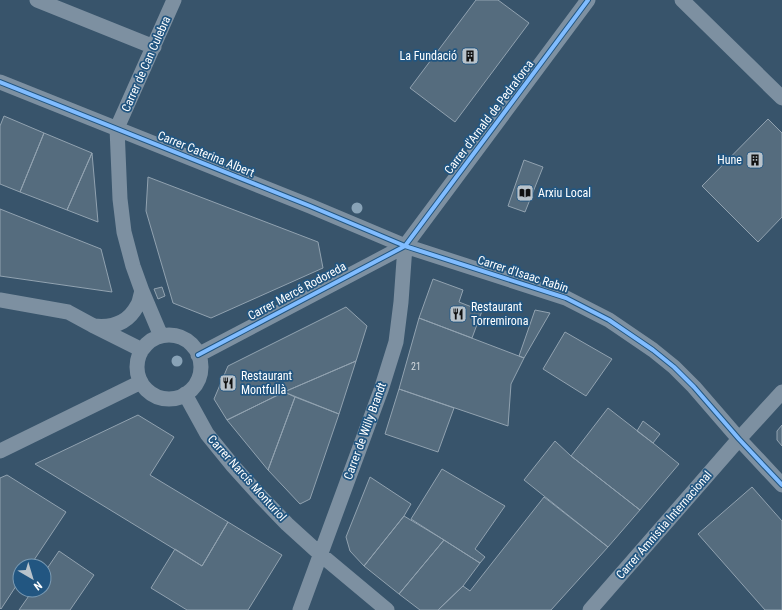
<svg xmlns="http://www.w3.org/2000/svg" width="782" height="610" font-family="'Roboto Condensed',sans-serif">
	<rect width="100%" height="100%" fill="#38546b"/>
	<path fill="#556c7e" stroke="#91a2b0" d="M476,0h22l31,23 -74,99 -45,-34z
		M4,116l40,17 -24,59 -20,-8v-58z
		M768,119l14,14v84l-24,25 -56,-56z
		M44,133l48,20 -25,57 -47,-18z
		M92,153l6,69 -31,-12z
		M524,160l19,7 -18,45 -17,-6z
		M148,177l170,65 5,26 -112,50 -38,-15 -27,-92z
		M0,209l101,40 11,43 -112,-16z
		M433,279l30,11 -4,12 23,9 -10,27 -53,-20z
		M162,287l3,9 -7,3 -4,-10z
		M346,307l21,19 -11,35 -72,31 -57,28 -13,-21 14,-33z
		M535,310l15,3 -26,45 -5,-2z
		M419,318l105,40 -13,26 -3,42 -109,-37z
		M565,332l47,27 -26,37 -43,-27z
		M356,361l-17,53 -55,-22z
		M399,389l55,19 -16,44 -53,-18z
		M284,392l11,5 -27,73 -41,-50z
		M295,397l44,17 -29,85 -10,5 -32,-34z
		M608,408l45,35 26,21 -39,46 -69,-54z
		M138,415l36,22 -24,38 78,47 -26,44 -167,-102z
		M643,421l17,13 -7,9 -16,-12z
		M782,425v21l-5,-6v-9z
		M555,441l16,15 69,54 -32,37 -84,-67z
		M442,469l63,37 -30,43 10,8 -5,6 -69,-44z
		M7,475l59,37 -36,54h-10v14l-19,29 -1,-1v-130z
		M370,477l41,27 -7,12 -40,50 -14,-15 -4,-14z
		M752,487l30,34v89h-17l-67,-76z
		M544,497l64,50 -57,63h-113l25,-24 7,5z
		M404,516l40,24 -45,54 -35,-28z
		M228,522l54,33 -34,55h-61l-36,-22 24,-39 27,17z
		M444,540l36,23 -17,23 -25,24h-18l-21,-16z
		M59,551l35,24 -24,35h-51l14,-20h11v-17z"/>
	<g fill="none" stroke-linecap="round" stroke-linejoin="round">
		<path stroke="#7d90a1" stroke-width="15" d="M37,0l117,47
			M682,0l100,98
			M0,82l310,124 95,40 161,52 43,22 44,30 21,17 20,20 45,52 43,46
			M0,300l68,12 24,13 50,25
			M94,326c18,2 34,-3 43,-20 3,-4 3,-10 5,-15
			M137 367a32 32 0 1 1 64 0a32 32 0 1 1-64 0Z
			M161,336l-19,-45 -9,-25 -9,-34 -4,-33 -3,-71 57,-128
			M198,355l207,-109 183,-246
			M185,394l22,40 26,32 28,31 26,27 33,30 67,56
			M0,451l141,-69
			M300,610l81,-220 15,-48 5,-40 4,-56
			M590,610l149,-171 43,-47"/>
		<g stroke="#225681" stroke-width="6">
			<path id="cycleway" d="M0,82l310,124 95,40 161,52 43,22 44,30 21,17 20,20 45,52 43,46
				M198,355l207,-109 183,-246"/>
		</g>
		<use href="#cycleway" stroke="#80bcff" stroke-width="4"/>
	</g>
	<g fill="#89a3b7">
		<circle cx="357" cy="208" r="5.5"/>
		<circle cx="177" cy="361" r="5.5"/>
	</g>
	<defs>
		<g id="building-square" transform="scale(0.9)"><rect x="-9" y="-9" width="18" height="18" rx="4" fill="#b9c3cb" stroke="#225681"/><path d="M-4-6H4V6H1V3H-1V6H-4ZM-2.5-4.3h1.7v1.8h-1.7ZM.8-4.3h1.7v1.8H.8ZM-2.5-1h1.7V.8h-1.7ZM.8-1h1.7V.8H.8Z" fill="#111"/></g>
		<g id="library-square" transform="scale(0.9)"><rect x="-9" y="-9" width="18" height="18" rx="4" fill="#b9c3cb" stroke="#225681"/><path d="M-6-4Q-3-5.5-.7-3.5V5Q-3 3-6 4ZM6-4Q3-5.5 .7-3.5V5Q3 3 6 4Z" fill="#111"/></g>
		<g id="restaurant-square" transform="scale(0.9)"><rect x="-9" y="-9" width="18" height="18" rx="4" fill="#b9c3cb" stroke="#225681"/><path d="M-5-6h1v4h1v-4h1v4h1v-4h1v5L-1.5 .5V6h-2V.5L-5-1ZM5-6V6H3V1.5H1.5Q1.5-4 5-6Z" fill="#111"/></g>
	</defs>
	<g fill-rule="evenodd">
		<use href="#building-square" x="470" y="56"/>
		<use href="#building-square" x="755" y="160"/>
		<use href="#library-square" x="525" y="193"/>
		<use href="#restaurant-square" x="458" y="314"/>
		<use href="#restaurant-square" x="228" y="383"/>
	</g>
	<g text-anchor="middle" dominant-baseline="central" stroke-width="3.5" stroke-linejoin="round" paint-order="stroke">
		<g font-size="10" fill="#d4dadf">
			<text x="416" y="366">21</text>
		</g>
		<g font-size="12" fill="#fff" stroke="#225681" text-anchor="start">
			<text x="457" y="56" text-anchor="end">La Fundació</text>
			<text x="742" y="160" text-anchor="end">Hune</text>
			<text x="538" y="193">Arxiu Local</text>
			<text x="471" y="307">Restaurant<tspan x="471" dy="14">Torremirona</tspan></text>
			<text x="241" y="376">Restaurant<tspan x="241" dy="14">Montfullà</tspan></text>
		</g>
		<g font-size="12" fill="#fff" stroke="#225681">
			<text transform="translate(146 64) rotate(-66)">Carrer de Can Culebra</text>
			<text transform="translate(489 117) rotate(-53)">Carrer d'Arnald de Pedraforca</text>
			<text transform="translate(206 154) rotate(22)">Carrer Caterina Albert</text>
			<text transform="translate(523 274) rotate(18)">Carrer d'Isaac Rabin</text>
			<text transform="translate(297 291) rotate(-28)">Carrer Mercé Rodoreda</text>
			<text transform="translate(365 431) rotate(-70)">Carrer de Willy Brandt</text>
			<text transform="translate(247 478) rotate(48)">Carrer Narcís Monturiol</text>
			<text transform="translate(664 525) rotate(-49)">Carrer Amnistia Internacional</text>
		</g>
	</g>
	<g transform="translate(32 578) rotate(142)"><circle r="19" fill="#225681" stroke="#7a9ab3"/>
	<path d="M0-3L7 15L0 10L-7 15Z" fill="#b9c3cb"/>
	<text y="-6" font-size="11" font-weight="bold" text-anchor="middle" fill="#ffffff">N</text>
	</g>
</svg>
